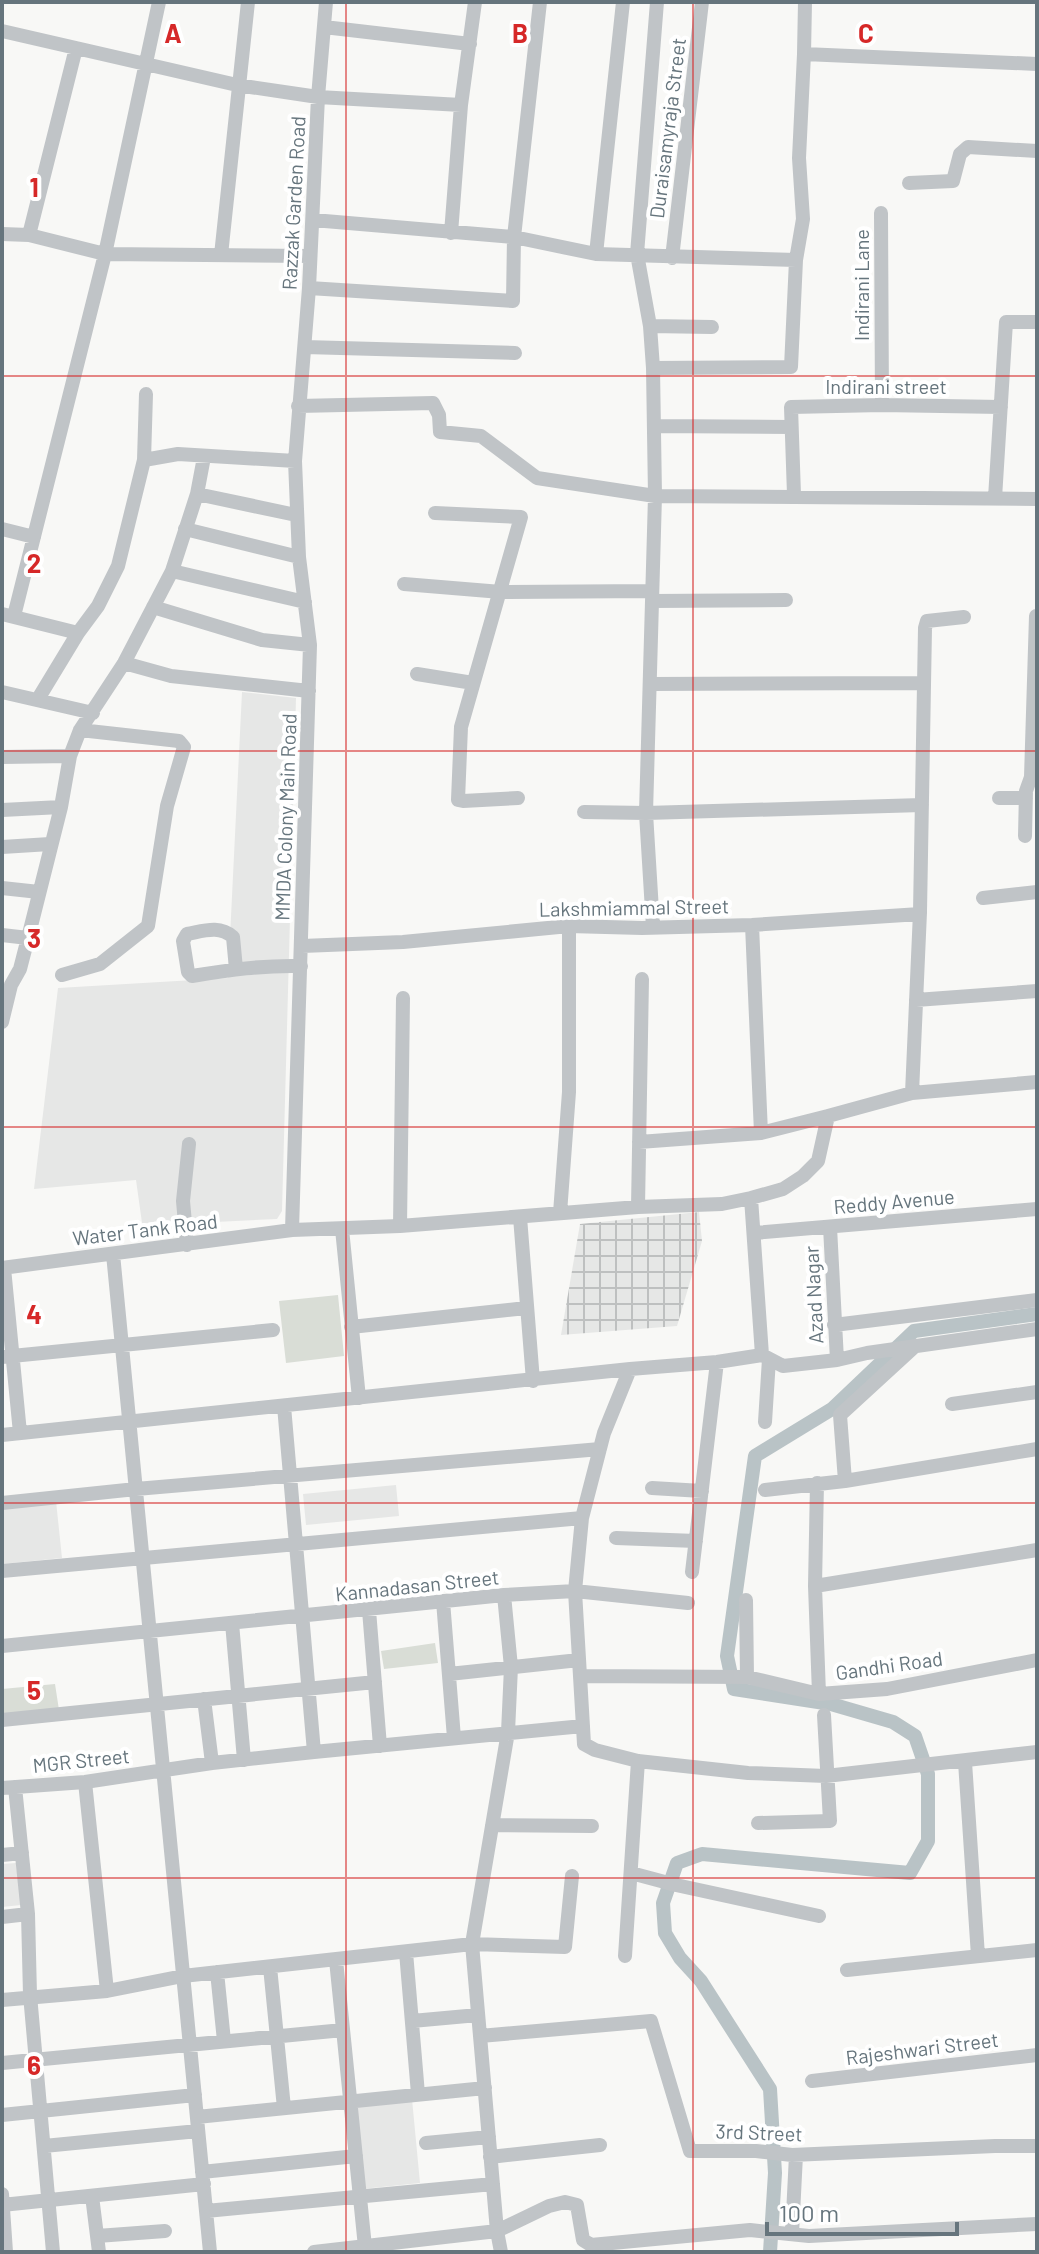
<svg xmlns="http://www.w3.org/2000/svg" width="1039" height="2254" font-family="Barlow,sans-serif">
	<defs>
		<pattern id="industrial-grid" width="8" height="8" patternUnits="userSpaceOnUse" patternTransform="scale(2)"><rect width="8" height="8" fill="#e6e7e6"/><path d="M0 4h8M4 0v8" fill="none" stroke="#bec0c0"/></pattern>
	</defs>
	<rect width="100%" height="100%" fill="#f8f8f6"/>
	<path fill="#e6e7e6" d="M242,692l54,6 -14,513 -5,8 -62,3 -72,8 -7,-50 -102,9 24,-201 170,-10z
		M396,1485l3,31 -93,9 -3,-31z
		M56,1501l6,57 -60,6v-58z
		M16,1863l5,42 -19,2v-43z
		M412,2099l8,84 -58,6 -8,-84z"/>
	<path fill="url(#industrial-grid)" d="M699,1212l3,29 -25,85 -116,9 19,-111z"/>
	<path fill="#d9ddd6" d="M338,1295l6,61 -58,7 -7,-62z
		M435,1643l3,20 -54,6 -3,-18z
		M55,1684l4,26 -57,5v-26z"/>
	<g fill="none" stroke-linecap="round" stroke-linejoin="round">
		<path stroke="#b9c3c6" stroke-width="14" d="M770,2252l5,-79 -5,-84 -69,-108 -21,-23 -15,-25 -2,-30 14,-40 25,-9 208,19 18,-32v-67l-13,-38 -22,-14 -62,-18 -97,-15 -7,-33 28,-200 77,-47 82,-78 123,-17"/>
		<path stroke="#c0c4c7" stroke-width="14" d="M324,27l146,17
			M2,31l235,54 81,12 143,8
			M804,54l1,-52
			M909,183l44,-2 7,-27 8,-7 69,4
			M881,213l1,192
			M313,220l201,17 82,17 200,6
			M451,233l10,-128 14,-103
			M2,234l27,1 76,19 205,2
			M29,235l47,-187
			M596,254l27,-252
			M221,255l27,-253
			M672,258l30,-256
			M309,288l204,13 1,-64 26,-235
			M650,326l62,1
			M305,347l210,6
			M653,368l138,-1 5,-107 7,-41 -4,-61 5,-104 233,10
			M298,406l135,-3 6,12 1,17 41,4 56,42 118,18 382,3
			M654,426l136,1
			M144,460l2,-66
			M197,494l99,21
			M794,495l-3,-88 91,-2 119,2
			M995,498l11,-176h31
			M435,513l86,4 -60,210 -3,73 5,1 55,-3
			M2,529l32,8
			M185,529l114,28
			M172,571l133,31
			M404,584l97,8 151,-1
			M653,601l133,-1
			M153,607l109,33 48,5
			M2,614l76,19
			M14,616l91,-362 54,-252
			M124,663l47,13 138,15
			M417,674l56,9
			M651,684l273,-1
			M2,692l91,21
			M38,699l40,-66 20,-27 20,-40 26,-106 34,-6 117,7
			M2,757l68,-1
			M999,798h27
			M2,810l59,-3
			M584,812l62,1 276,-8
			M1025,836l1,-45 5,-14 5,-161
			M2,847l48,-3
			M2,888l37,4
			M983,898l54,-6
			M752,925l9,208
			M653,927l-7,-114 9,-317 -2,-128 -3,-42 -13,-72 20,-252
			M2,935l26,3
			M302,946l101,-4 166,-16 73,2 110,-3 168,-11
			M236,969l-3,-32c-14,-12 -29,-6 -46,-3l-4,7 5,31 4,4c37,-6 71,-11 109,-10
			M62,975l38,-11 48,-38 19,-120 17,-59 -5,-6 -99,-11
			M916,1000l121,-9
			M2,1022l9,-37 9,-16 8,-31 33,-131 9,-51 10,-26 44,-67 48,-92 25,-77 7,-37
			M912,1093l8,-181 5,-284 2,-7 37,-4
			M639,1142l122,-9 67,-17
			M751,1198l11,157
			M638,1207l4,-228
			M560,1213l9,-121v-166
			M520,1217l13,164
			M400,1226l3,-228
			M830,1227l7,133
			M342,1229l17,169
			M292,1230l18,-585 -11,-88 -4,-96 14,-173 9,-191 8,-95
			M754,1233l283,-24
			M187,1245l-4,-44 6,-57
			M113,1254l97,998
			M2,1268l290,-38 108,-4 238,-19 84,-3 29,-6 32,-9 20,-13 15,-15 10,-45 84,-23 125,-11
			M4,1268l16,165
			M834,1325l203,-25
			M351,1327l175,-19
			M2,1357l271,-27
			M630,1369l-26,64 -22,85 -7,73 9,153 11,6 43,11 110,12 78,3 211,-24
			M952,1404l85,-12
			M284,1406l30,346
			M765,1422l4,-63
			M2,1435l628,-66 87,-7 45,-7 21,11 54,-6 30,-7 170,-24
			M845,1481l-5,-66 73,-67
			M817,1483l-2,103 4,108
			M652,1488l50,3
			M765,1490l80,-9 192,-32
			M2,1503l134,-14 464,-40
			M616,1538l80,3
			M2,1571l580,-53
			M692,1572l25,-210
			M815,1586l222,-36
			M746,1600l1,77
			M443,1601l11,137
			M369,1610l11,136
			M232,1623l12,137
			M2,1646l502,-51 71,-4 113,12
			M449,1674l130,-14
			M582,1676l165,1 72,17 68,-5 150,-29
			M204,1699l8,64
			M2,1720l373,-38
			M965,1762l13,194
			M85,1782l22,209
			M15,1787l13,127 2,81 23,257
			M2,1788l83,-6 127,-19 102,-11 269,-26
			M758,1823l72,-2 -6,-106
			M492,1825l100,1
			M2,1855l20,-2
			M631,1873l45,12 143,31
			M2,1917l26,-3
			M406,1952l12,142
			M625,1956l13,-195
			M336,1960l29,287
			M270,1967l14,141
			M847,1970l190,-20
			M217,1972l7,69
			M2,2000l105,-9 76,-15 289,-32 93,3 7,-71
			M412,2021l66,-6
			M480,2036l171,-15 39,130h66l36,4 203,-9h42
			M2,2063l341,-33
			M812,2081l225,-26
			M2,2115l193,-20
			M197,2117l288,-29
			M426,2143l63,-6
			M44,2146l154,-15
			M490,2157l110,-12
			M202,2172l154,-16
			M2,2194l4,58
			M92,2196l7,56
			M2,2205l202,-21
			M206,2211l287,-27
			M792,2234l4,-79
			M97,2236l68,-5
			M314,2252l183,-21 52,-25 16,-4 12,3 6,35 8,5 159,-15 59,6 228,-12
			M501,2252l-4,-21 -25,-287 36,-212 3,-65 -7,-72"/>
	</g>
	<path fill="none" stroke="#d62828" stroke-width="2" stroke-opacity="0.55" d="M346,2v2250M693,2v2250M2,376h1035M2,751h1035M2,1127h1035M2,1503h1035M2,1878h1035"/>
	<g text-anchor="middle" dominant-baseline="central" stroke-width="8" stroke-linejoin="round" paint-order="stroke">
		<g font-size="20" fill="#66757d" stroke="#fff">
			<text transform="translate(667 128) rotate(-83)">Duraisamyraja Street</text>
			<text transform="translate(293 203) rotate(-87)">Razzak Garden Road</text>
			<text transform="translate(861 285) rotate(-90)">Indirani Lane</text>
			<text x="886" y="386">Indirani street</text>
			<text transform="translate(285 817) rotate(-88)">MMDA Colony Main Road</text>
			<text transform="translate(634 907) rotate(-1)">Lakshmiammal Street</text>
			<text transform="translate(894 1201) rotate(-5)">Reddy Avenue</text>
			<text transform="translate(145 1229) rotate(-7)">Water Tank Road</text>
			<text transform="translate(813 1295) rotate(-93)">Azad Nagar</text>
			<text transform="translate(417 1585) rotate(-6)">Kannadasan Street</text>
			<text transform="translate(889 1665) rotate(-8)">Gandhi Road</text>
			<text transform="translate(81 1760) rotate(-6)">MGR Street</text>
			<text transform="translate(922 2048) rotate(-7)">Rajeshwari Street</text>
			<text transform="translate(759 2132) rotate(2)">3rd Street</text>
		</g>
	</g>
	<g font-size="26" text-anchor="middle" font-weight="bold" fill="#d62828" stroke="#fff" stroke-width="8" stroke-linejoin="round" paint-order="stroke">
		<text x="173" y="43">A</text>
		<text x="520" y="43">B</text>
		<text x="866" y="43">C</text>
		<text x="34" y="197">1</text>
		<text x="34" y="573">2</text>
		<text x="34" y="948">3</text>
		<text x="34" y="1324">4</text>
		<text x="34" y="1700">5</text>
		<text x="34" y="2075">6</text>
	</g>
	<rect width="1039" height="2254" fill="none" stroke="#66757d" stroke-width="8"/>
	<path d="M767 2222v12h190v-12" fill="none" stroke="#66757d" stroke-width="4"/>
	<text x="779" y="2222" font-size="24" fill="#66757d" stroke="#ffffff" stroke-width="6" paint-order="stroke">100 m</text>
</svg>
